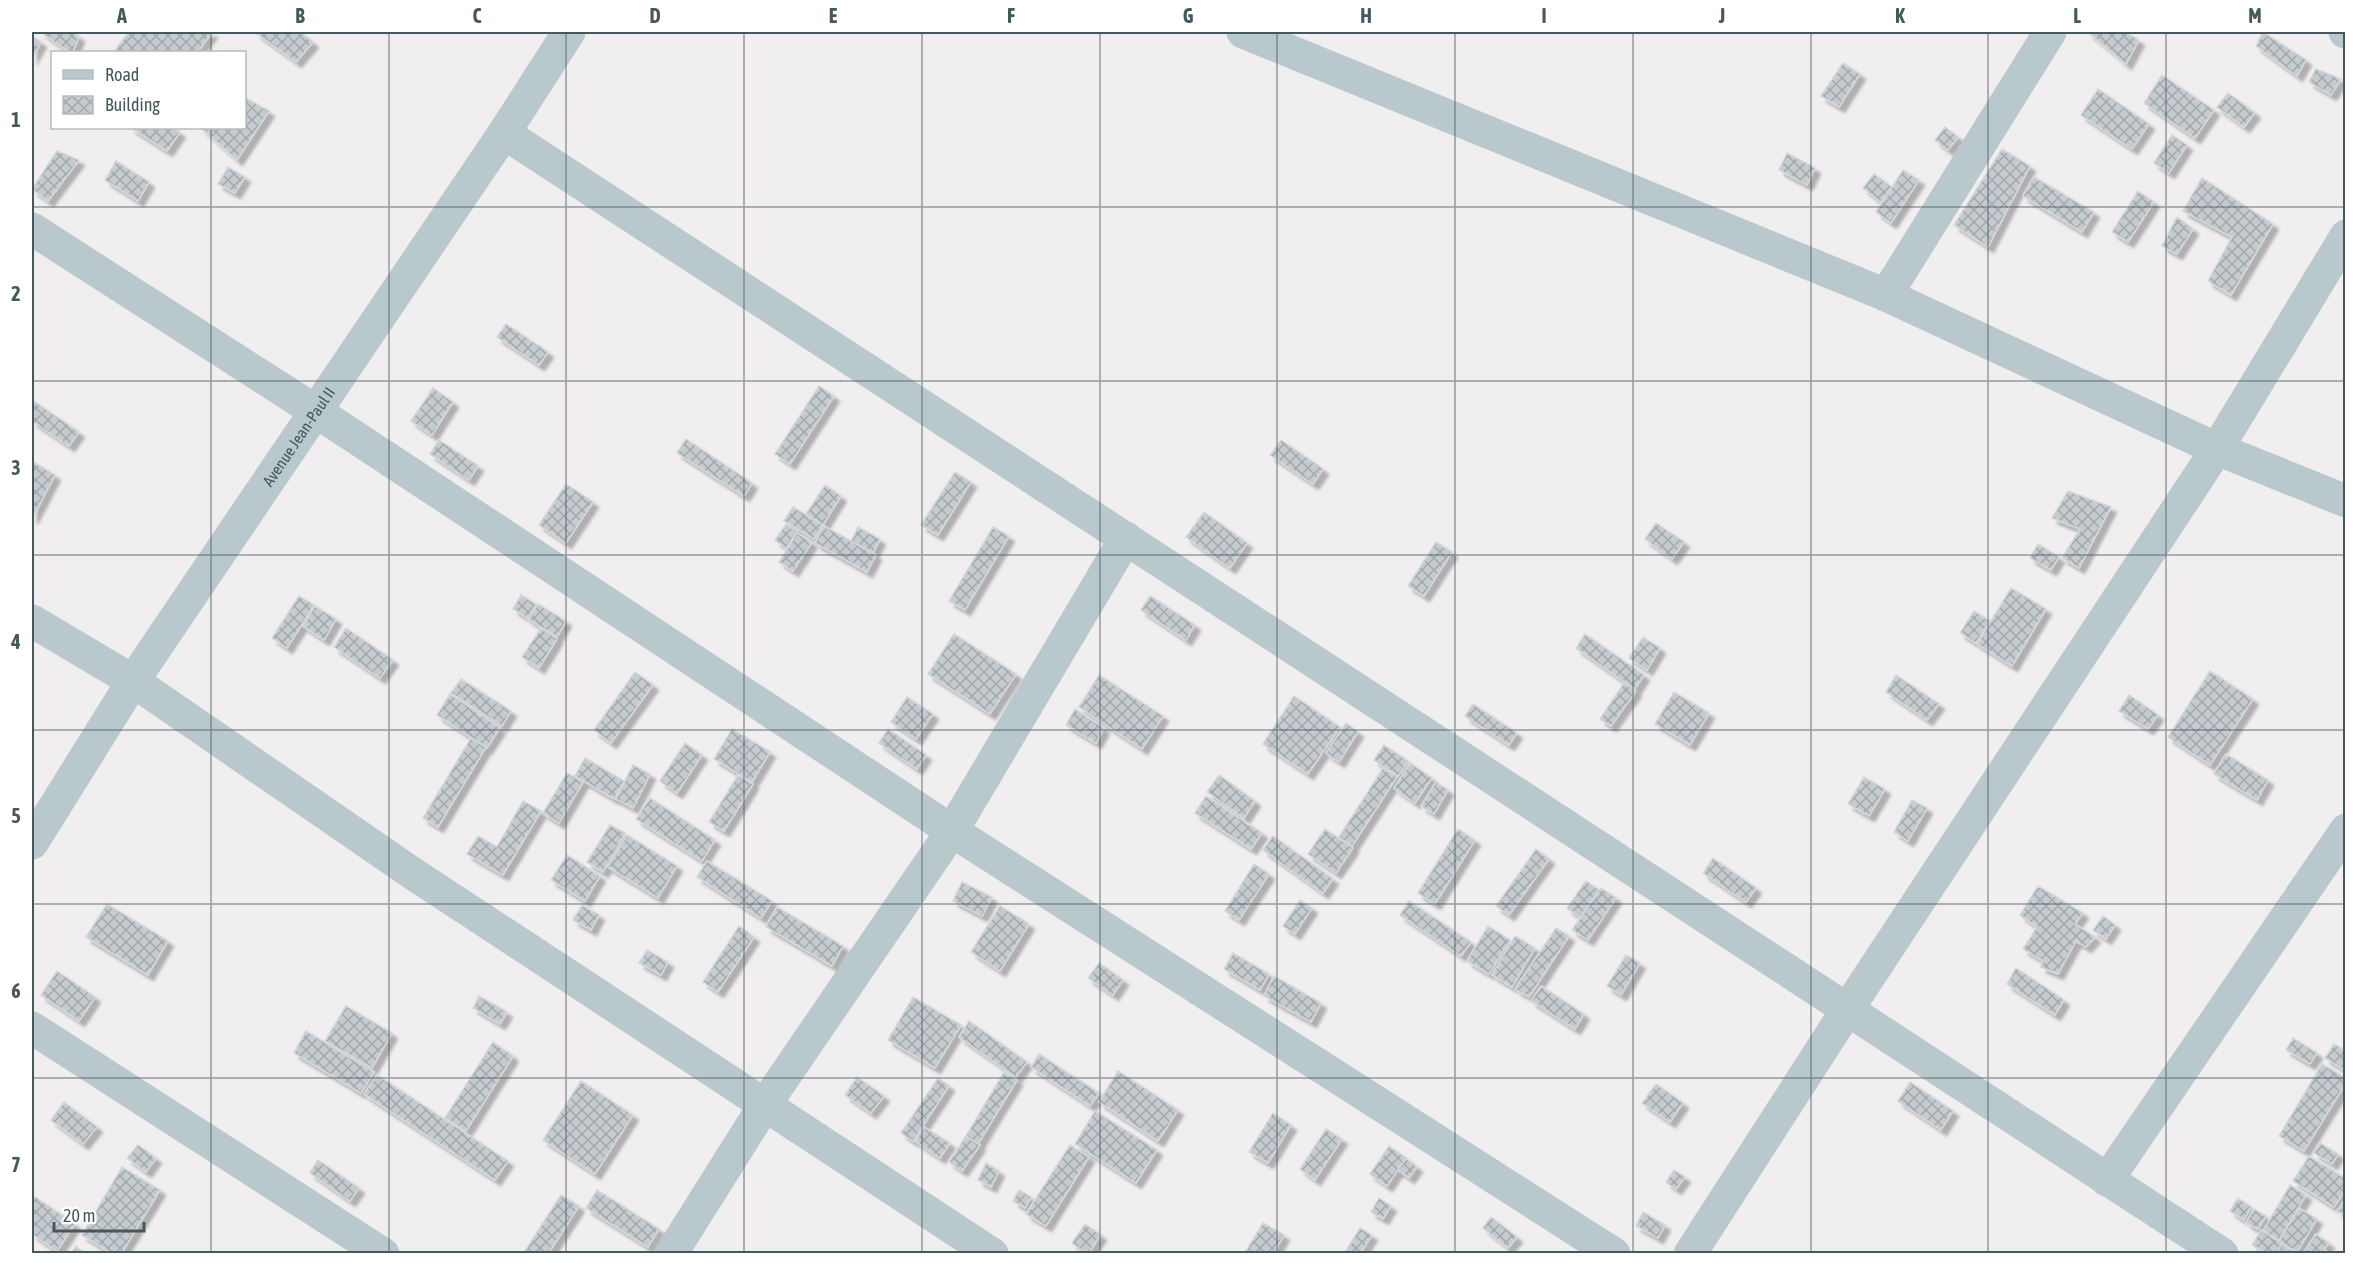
<svg xmlns="http://www.w3.org/2000/svg" width="2377" height="1285" font-family="'Asap Condensed',sans-serif">
	<defs>
		<pattern id="building-cross-hatch" width="8" height="8" patternUnits="userSpaceOnUse" patternTransform="scale(1.5)"><rect width="8" height="8" fill="#c5cbcf"/><path d="M0 0l8 8M0 8l8-8" fill="none" stroke="#a2a8ab"/></pattern>
		<filter id="shadow"><feDropShadow dx="5.5" dy="5.5" stdDeviation="1.5" flood-color="#0004"/></filter>
	</defs>
	<rect width="100%" height="100%" fill="#f1eeef"/>
	<path fill="url(#building-cross-hatch)" stroke="#d2d7db" stroke-width="1.5" filter="url(#shadow)" d="M41,32h30l8,4 -6,16h-4z
		M129,32h83l-14,20h-84z
		M258,32h42l13,10 -17,20 -40,-29z
		M2088,32h37l14,8 -13,24z
		M2263,32l43,28 -9,16 -41,-30z
		M32,36l9,6 -9,16z
		M1843,63l17,11 -21,33 -18,-11z
		M2316,69l25,10 -10,16 -22,-13z
		M2162,75l52,35 -19,28 -51,-35z
		M2098,89l51,35 -17,25 -51,-34z
		M2228,93l27,20 -11,14 -27,-20z
		M244,97l25,14 -32,49 -36,-32h43z
		M1945,127l13,10 -10,13 -13,-10z
		M131,128h42l7,4 -13,19z
		M2172,135l15,10 -18,28 -15,-10z
		M2002,149l28,17 -42,81 -34,-22z
		M57,151l22,9 -31,41 -16,-12z
		M1787,153l28,15 -8,17 -28,-15z
		M116,161l33,21 -11,19 -33,-21z
		M228,167l17,10 -10,16 -17,-9z
		M1903,170l16,10 -28,43 -15,-11z
		M1874,174l18,13 -11,15 -18,-14z
		M2034,177l60,35 -12,20 -59,-36z
		M2202,178l71,46 -42,71 -23,-14 24,-44 -49,-26z
		M2138,191l16,11 -26,40 -16,-10z
		M2177,217l16,12 -16,25 -15,-8z
		M506,324l42,28 -9,13 -42,-28z
		M819,386l15,10 -44,68 -15,-10z
		M433,388l20,14 -21,33 -21,-14z
		M32,400l47,32 -10,14 -37,-25z
		M686,439l66,44 -8,13 -67,-43z
		M439,440l39,26 -9,14 -39,-26z
		M1281,440l42,29 -10,15 -43,-29z
		M32,461l23,14 -23,44z
		M955,472l16,10 -33,53 -17,-10z
		M566,484l27,18 -27,41 -27,-18z
		M825,485l16,11 -18,29 -17,-11z
		M2068,491l43,16 -32,61 -17,-10 18,-29 -28,-11z
		M793,507l30,18 -9,14 -30,-18z
		M1204,512l43,31 -17,25 -44,-31z
		M1656,523l28,19 -12,17 -27,-20z
		M786,524l11,8 -11,16 -11,-8z
		M824,526l52,29 -9,17 -52,-29z
		M858,527l22,12 -7,14 -22,-12z
		M993,527l16,9 -44,74 -16,-9z
		M797,533l15,9 -19,29 -14,-9z
		M1436,542l16,10 -28,44 -16,-10z
		M2038,544l21,13 -8,13 -21,-12z
		M2011,588l35,21 -34,57 -35,-22z
		M521,595l15,9 -8,14 -15,-9z
		M299,596l15,9 -27,43 -15,-10z
		M1150,596l45,29 -9,15 -45,-30z
		M538,604l28,17 -9,16 -29,-18z
		M315,606l21,13 -12,21 -21,-14z
		M1974,611l16,10 -14,22 -16,-10z
		M346,628l47,32 -13,18 -46,-31z
		M541,628l16,11 -18,29 -17,-11z
		M954,634l62,40 -26,40 -62,-40z
		M1585,634l59,41 -9,14 -59,-41z
		M1643,637l17,11 -13,22 -18,-12z
		M2210,671l43,28 -43,66 -42,-28z
		M635,672l18,13 -42,58 -17,-13z
		M1099,675l64,41 -21,33 -63,-42z
		M1896,675l43,29 -12,16 -41,-28z
		M461,679l50,32 -9,15 -51,-33z
		M1624,683l12,8 -25,35 -11,-7z
		M1674,692l35,21 -19,32 -35,-21z
		M450,694l50,34 -13,20 -50,-33z
		M2129,695l29,20 -10,14 -29,-18z
		M1294,696l46,31 -32,47 -45,-30z
		M907,697l26,17 -17,25 -25,-17z
		M1473,704l44,29 -8,12 -44,-29z
		M1075,709l29,19 -8,15 -30,-18z
		M1346,723l12,9 -19,30 -13,-9z
		M732,729l38,23 -18,30 -38,-23z
		M888,729l38,26 -9,14 -38,-26z
		M471,738l15,9 -48,80 -15,-9z
		M685,743l17,12 -25,38 -17,-12z
		M1384,745l24,16 -10,15 -24,-16z
		M2226,754l42,26 -11,20 -43,-26z
		M585,758l39,23 -10,18 -39,-23z
		M1410,763l22,15 -17,25 -21,-15z
		M633,765l17,9 -17,34 -17,-9z
		M1383,768l14,9 -45,69 -13,-9z
		M567,773l16,9 -24,41 -16,-10z
		M738,775l15,9 -29,47 -15,-9z
		M1219,775l36,26 -11,17 -37,-26z
		M1864,777l21,12 -16,27 -21,-12z
		M1436,782l12,8 -14,24 -13,-8z
		M1206,796l56,37 -11,16 -56,-36z
		M650,798l65,42 -13,21 -66,-42z
		M1912,800l15,8 -19,33 -14,-9z
		M523,801l18,10 -38,64 -36,-21 11,-18 19,11z
		M610,825l15,8 -22,39 -16,-10z
		M1325,829l28,19 -17,25 -28,-19z
		M1458,829l17,11 -40,64 -17,-11z
		M627,835l50,31 -19,32 -50,-31z
		M1273,836l60,43 -10,14 -60,-43z
		M1536,849l13,10 -40,56 -13,-9z
		M567,855l33,21 -15,25 -34,-21z
		M1713,858l43,30 -10,14 -43,-29z
		M707,861l65,40 -11,17 -64,-41z
		M1254,864l15,10 -30,46 -14,-9z
		M1586,881l13,9 -19,27 -13,-9z
		M962,882l30,15 -10,19 -29,-15z
		M2038,886l45,27 -8,11 20,13 -9,10 -10,-6 -18,33 -17,-7 2,-6 -20,-12 14,-22 -17,-12z
		M1601,888l15,10 -28,42 -16,-10z
		M1300,900l12,8 -17,26 -12,-8z
		M1409,901l62,41 -10,14 -61,-41z
		M107,904l61,37 -20,34 -62,-38z
		M582,905l17,10 -8,15 -18,-10z
		M1000,906l29,18 -29,47 -29,-19z
		M777,907l66,39 -11,20 -66,-39z
		M2103,916l12,9 -9,14 -13,-9z
		M739,926l15,11 -36,55 -15,-10z
		M1488,926l22,14 -21,34 -22,-13z
		M1556,928l13,8 -40,61 -14,-8z
		M1515,936l20,12 -23,39 -20,-12z
		M647,950l21,12 -7,13 -22,-12z
		M1233,953l36,21 -9,16 -36,-21z
		M1626,955l14,8 -19,32 -14,-9z
		M1099,963l24,17 -10,15 -25,-17z
		M2016,968l48,32 -9,15 -48,-31z
		M57,971l38,26 -16,24 -38,-26z
		M1274,976l47,27 -10,19 -47,-26z
		M1541,986l43,28 -9,15 -44,-28z
		M479,996l28,16 -7,12 -27,-16z
		M913,997l48,28 -26,43 -47,-28z
		M346,1006l46,27 -20,35 -47,-27z
		M969,1021l58,41 -11,15 -57,-40z
		M306,1031l68,41 -13,21 -67,-40z
		M2293,1038l24,15 -7,11 -24,-14z
		M493,1042l20,14 -47,75 -21,-13z
		M2334,1044l12,7v20l-21,-13z
		M1039,1054l60,39 -9,13 -59,-39z
		M2322,1064l24,14v5l-42,68 -25,-15z
		M1118,1071l60,39 -20,31 -59,-39z
		M1004,1072l13,8 -39,64 -12,-8z
		M377,1075l131,86 -13,19 -131,-86z
		M857,1077l27,19 -13,17 -26,-18z
		M938,1078l11,8 -36,55 -12,-8z
		M581,1081l52,34 -38,59 -52,-34z
		M1910,1082l43,29 -12,19 -43,-29z
		M1656,1084l27,19 -13,19 -28,-19z
		M64,1102l33,25 -14,17 -32,-24z
		M1095,1111l62,39 -21,33 -61,-39z
		M1273,1113l18,12 -23,38 -19,-11z
		M924,1127l26,16 -10,15 -25,-17z
		M1326,1129l16,10 -27,41 -15,-11z
		M966,1136l14,9 -18,26 -13,-9z
		M2320,1143l18,11 -6,10 -18,-11z
		M138,1145l18,13 -10,14 -19,-14z
		M1070,1145l19,12 -43,69 -20,-12z
		M1389,1146l17,12 -19,28 -17,-12z
		M2309,1156l37,23v10l-12,18 -41,-26z
		M1406,1158l11,9 -8,11 -11,-8z
		M318,1160l41,28 -9,13 -40,-28z
		M986,1163l13,8 -8,16 -13,-7z
		M122,1167l38,23 -39,64h-8l-31,-19z
		M1674,1170l11,7 -9,12 -10,-7z
		M2290,1185l16,10 -27,45 -16,-9z
		M597,1190l62,39 -11,18 -62,-39z
		M1019,1190l12,7 -6,11 -12,-7z
		M561,1195l18,11 -31,48h-25z
		M35,1197l40,27 -18,27 -25,-17v-31z
		M1379,1198l12,8 -8,13 -12,-7z
		M2238,1198l13,9 -7,13 -14,-9z
		M2346,1198v18l-9,-5z
		M2299,1208l18,11 -20,33 -18,-11z
		M2254,1209l12,7 -8,13 -12,-6z
		M1643,1212l22,13 -7,13 -22,-12z
		M1491,1217l26,20 -9,11 -25,-20z
		M1263,1223l21,12 -11,19h-29z
		M1085,1224l16,11 -13,19 -16,-11z
		M1360,1228l12,7 -12,19h-16z
		M2261,1230l21,13 -6,11h-9l-15,-9z
		M2316,1234l13,9 -5,6 6,5h-27z
		M2282,1244l14,10h-20z
		M76,1246l9,8h-14z"/>
	<g fill="none" stroke-linecap="round" stroke-linejoin="round">
		<g stroke="#b9c8cd" stroke-width="33">
			<path d="M1243,32l643,263 331,154 129,52"/>
			<path d="M2345,32h1"/>
			<path d="M504,133l1718,1121"/>
			<path d="M32,229l285,183 635,419 662,423"/>
			<path d="M1886,295l164,-263"/>
			<path d="M32,621l101,60 279,192 580,381"/>
			<path id="s1" d="M32,843l101,-162 371,-548 65,-101"/>
			<path d="M32,1028l351,226"/>
			<path d="M2107,1180l239,-350"/>
			<path d="M671,1254l93,-148 188,-275 174,-293"/>
			<path d="M1690,1254l157,-244 370,-561 129,-213"/>
		</g>
	</g>
	<path fill="none" stroke="#45585d" stroke-width="1.5" stroke-opacity="0.55" d="M211,32v20M389,32v1222M566,32v1222M744,32v1222M922,32v1222M1100,32v1222M1277,32v1222M1455,32v1222M1633,32v1222M1811,32v1222M1988,32v1222M2166,32v1222M211,128v1126M32,207h2314M32,381h2314M32,555h2314M32,730h2314M32,904h2314M32,1078h2314"/>
	<g text-anchor="middle" dominant-baseline="central" stroke-width="4.5" stroke-linejoin="round" paint-order="stroke">
		<g font-size="16" fill="#45585d" stroke="#fff">
			<text stroke="none"><textPath href="#s1" startOffset="486">Avenue Jean-Paul II</textPath></text>
		</g>
	</g>
	<rect width="2377" height="1285" fill="none" stroke="#ffffff" stroke-width="66"/>
	<rect x="51" y="51" width="195" height="78" fill="#ffffff" stroke="#b5bcbe" stroke-width="1.5"/>
	<rect x="63" y="70" width="30" height="9" fill="#b9c8cd" stroke="#b5bcbe" stroke-width="1.5"/>
	<text x="105" y="81" font-size="18" fill="#45585d">Road</text>
	<rect x="63" y="96" width="30" height="18" fill="url(#building-cross-hatch)" stroke="#b5bcbe" stroke-width="1.5"/>
	<text x="105" y="111" font-size="18" fill="#45585d">Building</text>
	<path d="M54 1222v9h90v-9" fill="none" stroke="#45585d" stroke-width="3"/>
	<text x="63" y="1222" font-size="18" fill="#45585d" stroke="#ffffff" stroke-width="4.5" paint-order="stroke">20 m</text>
	<rect x="33" y="33" width="2311" height="1219" fill="none" stroke="#45585d" stroke-width="2"/>
	<g font-size="20" text-anchor="middle" font-weight="bold" fill="#45585d">
		<text x="122" y="23">A</text>
		<text x="300" y="23">B</text>
		<text x="477" y="23">C</text>
		<text x="655" y="23">D</text>
		<text x="833" y="23">E</text>
		<text x="1011" y="23">F</text>
		<text x="1188" y="23">G</text>
		<text x="1366" y="23">H</text>
		<text x="1544" y="23">I</text>
		<text x="1722" y="23">J</text>
		<text x="1900" y="23">K</text>
		<text x="2077" y="23">L</text>
		<text x="2255" y="23">M</text>
		<text x="16" y="127">1</text>
		<text x="16" y="301">2</text>
		<text x="16" y="475">3</text>
		<text x="16" y="649">4</text>
		<text x="16" y="823">5</text>
		<text x="16" y="998">6</text>
		<text x="16" y="1172">7</text>
	</g>
</svg>
